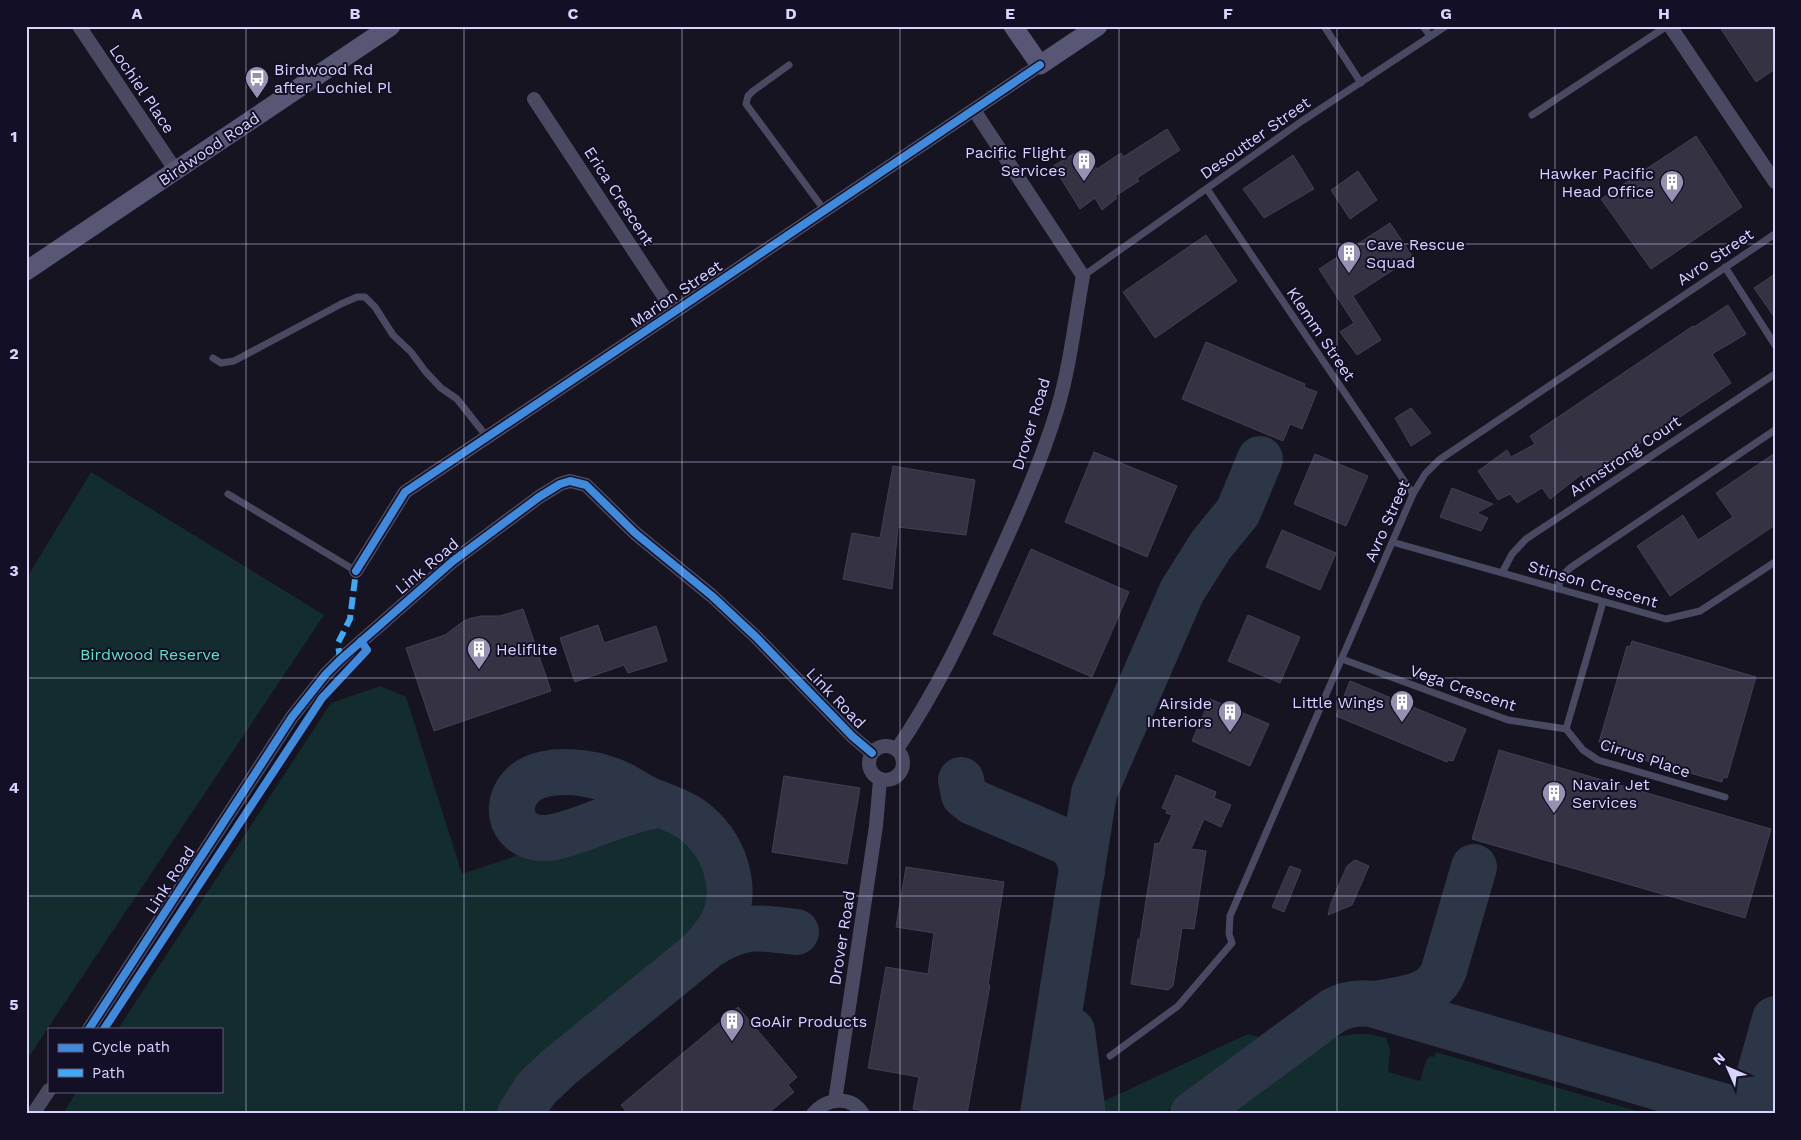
<svg xmlns="http://www.w3.org/2000/svg" width="1801" height="1140" font-family="'Work Sans',sans-serif">
	<rect width="100%" height="100%" fill="#161421"/>
	<path fill="#132c2d" d="M91,472l233,143 -298,446v-482z
		M380,686l26,11 56,177 177,-59c11,0 21,0 31,4 23,8 44,31 50,55 3,11 -1,28 -5,38 -3,8 -10,15 -15,23l-168,135 -19,23 -10,21h-440l14,-23h144v-62h-103l213,-326z
		M1248,1034l14,4 -1,5 -98,71h-65l-1,-7 7,-6z
		M1356,1034h14l16,4 4,11 -2,23 32,9 6,-20 4,-5 4,1 2,-5 211,62h-422l97,-71 18,-7z"/>
	<g fill="none" stroke-linecap="round" stroke-linejoin="round">
		<path stroke="#2c3646" stroke-width="46" d="M961,780l3,15 9,7 94,40c10,8 13,17 15,30
			M661,805c-28,3 -54,15 -80,24 -13,4 -26,10 -40,9 -41,-3 -38,-56 4,-64 24,-5 53,0 75,10 8,4 15,9 23,13 15,8 34,12 48,22 33,24 50,70 30,107 -5,9 -13,17 -19,24
			M1371,1004c14,-1 49,-7 59,-15 7,-5 11,-11 14,-19l30,-103
			M1072,1031l11,83
			M520,1114l16,-25 22,-21 150,-122c34,-22 50,-19 88,-14
			M1043,1114l51,-321 88,-202 29,-46 27,-33 22,-53
			M1193,1114l140,-103c13,-7 24,-9 38,-7l379,110
			M1767,1114l-9,-15 -1,-16 18,-64"/>
	</g>
	<path fill="#343243" stroke="#433f54" d="M1719,26h56v43l-19,13z
		M1167,129l13,21 -43,28 2,3 -24,15 2,2 -15,12 -7,-12 -15,11 -27,-43 29,-17 15,20 24,-16 2,4z
		M1696,136l46,71 -91,62 -50,-70z
		M1293,155l21,34 -50,29 -21,-29z
		M1358,171l19,29 -27,19 -19,-29z
		M1390,223l23,34 -60,39 28,44 -24,15 -17,-23 14,-9 -35,-54z
		M1206,235l31,46 -82,57 -32,-46z
		M1775,274v44l-21,-30z
		M1728,305l18,29 -34,20 19,29 -146,97 -3,-6 -32,25 -8,-11 -25,15 -7,-9 -12,6 -20,-29 29,-21 4,7 24,-13 -5,-8 163,-110 1,1z
		M1206,342l99,42 -1,3 13,5 -15,37 -12,-5 -7,17 -101,-42z
		M1411,408l20,25 -20,13 -16,-28z
		M1094,452l83,34 -30,71 -82,-35z
		M1775,453v72l-105,71 -33,-50 46,-31 15,25 35,-23 -17,-24z
		M1315,454l53,22 -22,50 -52,-22z
		M893,466l82,14 -9,55 -68,-8 -6,62 -49,-10 9,-46 28,5z
		M1452,488l41,16 -16,9 11,5 -7,13 -41,-14z
		M1282,530l54,23 -16,37 -54,-23z
		M1031,549l98,43 -37,85 -99,-43z
		M523,609l28,82 -117,40 -28,-83 39,-13 16,-12 7,-4 13,-3h19z
		M1248,615l52,22 -20,46 -52,-22z
		M598,625l6,18 52,-17 11,35 -39,12 -4,-8 -49,17 -15,-44z
		M1632,641l124,36 -29,101 -4,-1 -1,5 -121,-34 2,-5 -4,-1 28,-96 3,1z
		M1350,681l116,48 -13,32 -5,-1 -1,2 -111,-46z
		M1210,699l59,25 -19,42 -58,-25z
		M1499,750l272,79 -26,89 -273,-79z
		M1176,775l40,17 -2,6 17,7 -10,22 -17,-8 -13,30 15,2 -12,78 -12,-1 -9,58 -5,4 -37,-6 7,-45h2l15,-96 4,1 13,-29 -6,-2 1,-3 -5,-2z
		M784,776l76,12 -13,76 -75,-12z
		M1355,860l14,6 -17,39 -24,10 3,-12 16,-37z
		M1290,866l11,4 -17,42 -12,-5z
		M906,867l98,15 -16,103h2l-23,129h-25l-29,-5 6,-32 -51,-9 18,-101 42,7 6,-41 -38,-6z
		M738,1007l59,70 -9,8 6,7 -27,22h-139l-7,-9z"/>
	<g fill="none" stroke-linecap="round" stroke-linejoin="round">
		<path stroke="#4a4962" stroke-width="7" d="M1324,26l37,57
			M1423,26l7,10
			M789,65l-36,26 -5,5 -2,8 79,107
			M1532,115l135,-89
			M1207,189l206,305
			M1725,267l50,78
			M1083,276l219,-155 144,-95
			M213,358l8,5 13,-2 107,-57 16,-7h8l10,10 18,28 18,17 14,19 16,17 16,11 30,38
			M228,494l128,77
			M1392,542l274,77 34,-8 75,-49
			M1502,573l10,-19 14,-15 249,-165
			M1558,589l3,-12 9,-9 205,-138
			M1342,659l166,61 58,9 37,-127
			M1566,729l17,21 15,10 127,37
			M1110,1056l68,-50 54,-63 -3,-9 1,-18 183,-422 12,-20 14,-14 336,-226"/>
		<path stroke="#4a4962" stroke-width="14" d="M79,26l97,145
			M1670,26l105,156
			M534,99l140,213
			M356,571l49,-79 269,-180 366,-247
			M869 763a17 17 0 1 1 34 0a17 17 0 1 1-34 0Z
			M897,749c39,-57 68,-118 96,-181 24,-52 47,-103 64,-158 13,-43 18,-90 26,-134l-109,-166
			M89,1029l203,-312 34,-43 14,-14 113,-99 86,-64 21,-13 10,-3 16,4 49,48 77,63 44,41 97,100 19,16
			M835,1101l41,-275 4,-46
			M33,1114l16,-24
			M813,1114c13,-16 38,-19 50,0"/>
		<path stroke="#575674" stroke-width="19" d="M1013,26l27,39 58,-39
			M26,271l365,-245"/>
		<path stroke="#3fa9f5" stroke-width="6" stroke-dasharray="12 6" stroke-linecap="butt" d="M340,660l-2,-17 12,-24 6,-48"/>
		<g stroke="#130f26" stroke-width="11">
			<path id="cycleway" d="M356,571l49,-79 269,-180 366,-247
				M89,1029l203,-312 34,-43 14,-14 113,-99 86,-64 21,-13 10,-3 16,4 49,48 77,63 44,41 97,100 19,16
				M104,1029l218,-331 45,-48 -6,-9"/>
		</g>
		<use href="#cycleway" stroke="#408adc" stroke-width="8"/>
	</g>
	<path fill="none" stroke="#d9d4ff" stroke-width="1" stroke-opacity="0.55" d="M246,26v1088M464,26v1088M682,26v1088M900,26v1088M1119,26v1088M1337,26v1088M1555,26v1088M26,244h1749M26,462h1749M26,678h1749M26,896h1749"/>
	<defs>
		<g id="bus-pin" transform="scale(1.25)"><path d="M0 17L-7.5 6A9.5 9.5 0 1 1 7.5 6Z" fill="#9591b1" stroke="#130f26"/><path d="M-5-6H5V4H4V6H2V4H-2V6H-4V4H-5ZM-3.5-4V0h7V-4ZM-3.5 1.2v1.5H-2V1.2ZM2 1.2v1.5H3.5V1.2Z" fill="#fff"/></g>
		<g id="building-pin" transform="scale(1.25)"><path d="M0 17L-7.5 6A9.5 9.5 0 1 1 7.5 6Z" fill="#9591b1" stroke="#130f26"/><path d="M-4-6H4V6H1V3H-1V6H-4ZM-2.5-4.3h1.7v1.8h-1.7ZM.8-4.3h1.7v1.8H.8ZM-2.5-1h1.7V.8h-1.7ZM.8-1h1.7V.8H.8Z" fill="#fff"/></g>
	</defs>
	<g fill-rule="evenodd">
		<use href="#bus-pin" x="257" y="78"/>
		<use href="#building-pin" x="1084" y="161"/>
		<use href="#building-pin" x="1672" y="182"/>
		<use href="#building-pin" x="1349" y="253"/>
		<use href="#building-pin" x="479" y="649"/>
		<use href="#building-pin" x="1402" y="702"/>
		<use href="#building-pin" x="1230" y="712"/>
		<use href="#building-pin" x="1554" y="793"/>
		<use href="#building-pin" x="732" y="1021"/>
	</g>
	<g text-anchor="middle" dominant-baseline="central" stroke-width="4" stroke-linejoin="round" paint-order="stroke">
		<g font-size="16" fill="#d9d4ff" stroke="#130f26" text-anchor="start">
			<text x="274" y="69">Birdwood Rd<tspan x="274" dy="18">after Lochiel Pl</tspan></text>
			<text x="1066" y="152" text-anchor="end">Pacific Flight<tspan x="1066" dy="18">Services</tspan></text>
			<text x="1654" y="173" text-anchor="end">Hawker Pacific<tspan x="1654" dy="18">Head Office</tspan></text>
			<text x="1366" y="244">Cave Rescue<tspan x="1366" dy="18">Squad</tspan></text>
			<text x="496" y="649">Heliflite</text>
			<text x="1384" y="702" text-anchor="end">Little Wings</text>
			<text x="1212" y="703" text-anchor="end">Airside<tspan x="1212" dy="18">Interiors</tspan></text>
			<text x="1572" y="784">Navair Jet<tspan x="1572" dy="18">Services</tspan></text>
			<text x="750" y="1021">GoAir Products</text>
		</g>
		<g font-size="16" fill="#d9d4ff" stroke="#130f26">
			<text transform="translate(142 89) rotate(56)">Lochiel Place</text>
			<text transform="translate(1255 138) rotate(-35)">Desoutter Street</text>
			<text transform="translate(209 149) rotate(-34)">Birdwood Road</text>
			<text transform="translate(619 196) rotate(57)">Erica Crescent</text>
			<text transform="translate(1715 257) rotate(-34)">Avro Street</text>
			<text transform="translate(676 294) rotate(-34)">Marion Street</text>
			<text transform="translate(1321 334) rotate(56)">Klemm Street</text>
			<text transform="translate(1031 424) rotate(-73)">Drover Road</text>
			<text transform="translate(1625 456) rotate(-34)">Armstrong Court</text>
			<text transform="translate(1387 521) rotate(-66)">Avro Street</text>
			<text transform="translate(427 566) rotate(-40)">Link Road</text>
			<text transform="translate(1593 584) rotate(16)">Stinson Crescent</text>
			<text transform="translate(1463 688) rotate(19)">Vega Crescent</text>
			<text transform="translate(836 698) rotate(46)">Link Road</text>
			<text transform="translate(1645 758) rotate(18)">Cirrus Place</text>
			<text transform="translate(170 880) rotate(-57)">Link Road</text>
			<text transform="translate(842 938) rotate(-81)">Drover Road</text>
		</g>
		<g font-size="16" fill="#5fe0c0" stroke="#130f26">
			<text x="150" y="654">Birdwood Reserve</text>
		</g>
	</g>
	<rect width="1801" height="1140" fill="none" stroke="#130f26" stroke-width="55"/>
	<rect x="48" y="1028" width="175" height="65" fill="#130f26" stroke="#625e7d"/>
	<rect x="58" y="1044" width="25" height="8" fill="#408adc" stroke="#625e7d"/>
	<text x="92" y="1052" font-size="15" fill="#d9d4ff">Cycle path</text>
	<rect x="58" y="1069" width="25" height="8" fill="#3fa9f5" stroke="#625e7d"/>
	<text x="92" y="1078" font-size="15" fill="#d9d4ff">Path</text>
	<g transform="translate(1728 1068) rotate(315)" stroke="#130f26" stroke-width="4" paint-order="stroke">
	<path d="M0-4L9 19L0 12L-9 19Z" fill="#d9d4ff"/>
	<text y="-8" font-size="14" font-weight="bold" text-anchor="middle" fill="#d9d4ff">N</text>
	</g>
	<rect x="28" y="28" width="1746" height="1084" fill="none" stroke="#d9d4ff" stroke-width="2"/>
	<g font-size="16" text-anchor="middle" font-weight="bold" fill="#d9d4ff">
		<text x="137" y="19">A</text>
		<text x="355" y="19">B</text>
		<text x="573" y="19">C</text>
		<text x="791" y="19">D</text>
		<text x="1010" y="19">E</text>
		<text x="1228" y="19">F</text>
		<text x="1446" y="19">G</text>
		<text x="1664" y="19">H</text>
		<text x="14" y="142">1</text>
		<text x="14" y="359">2</text>
		<text x="14" y="576">3</text>
		<text x="14" y="793">4</text>
		<text x="14" y="1010">5</text>
	</g>
</svg>
